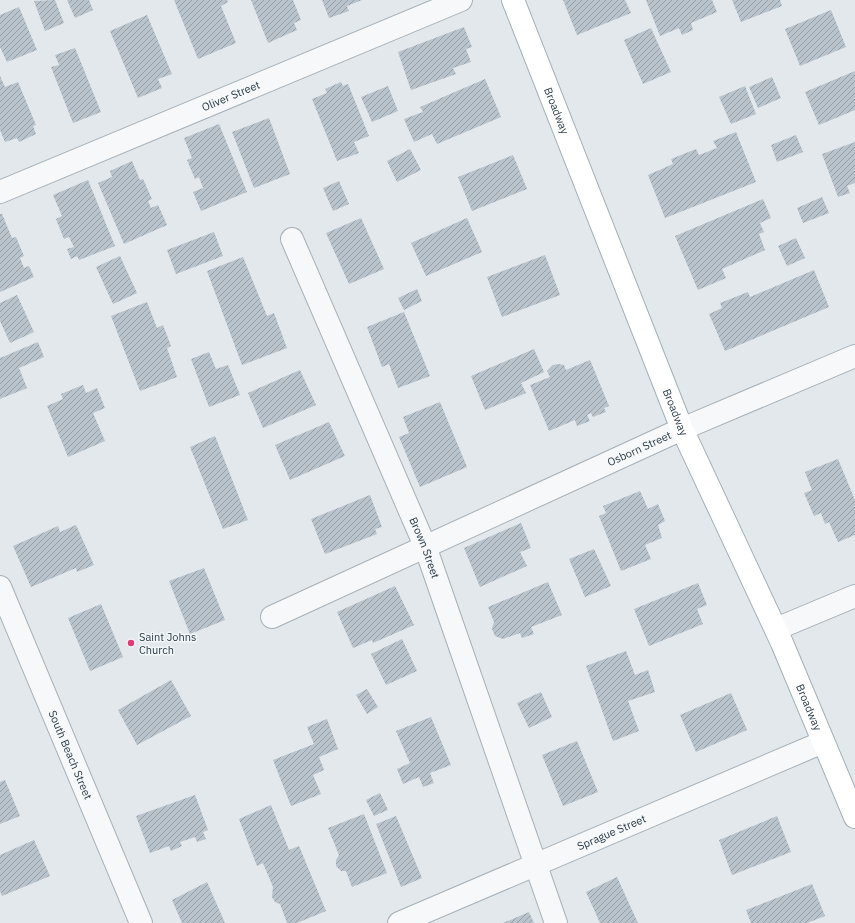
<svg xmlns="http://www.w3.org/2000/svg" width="855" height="923" font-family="'IBM Plex Sans',sans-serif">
	<defs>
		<pattern id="building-hatch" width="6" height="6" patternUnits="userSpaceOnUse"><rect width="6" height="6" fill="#b9c3cb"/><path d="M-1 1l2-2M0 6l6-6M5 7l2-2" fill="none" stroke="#969fa7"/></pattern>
	</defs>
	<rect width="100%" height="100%" fill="#e2e8ec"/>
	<path fill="url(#building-hatch)" d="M55,0l9,23 -19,8 -11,-30z
		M67,0h22l4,10 -18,8z
		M174,0h53l1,2 -7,4 15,37 -38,16z
		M251,0h42l8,20 -7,3 3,7 -29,13z
		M322,0h40l-15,6 2,5 -20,7z
		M563,0h62l6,13 -54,22z
		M646,0h66l5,12 -26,11 2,7 -11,5 -3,-7 -19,8z
		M732,0h48l2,6 -41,16z
		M19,7l18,43 -30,12 -7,-15v-32z
		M831,10l15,37 -46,19 -15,-37z
		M147,15l25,59 -14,5 4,9 -24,10 -28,-67z
		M464,27l8,20 -6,2 5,13 -18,6 3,6 -45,16 -13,-38z
		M651,28l20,44 -28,12 -19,-44z
		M75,48l26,64 -28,11 -22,-56 8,-2 -4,-10z
		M855,71v39l-36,15 -14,-33z
		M0,76l5,11 13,-5 18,43 -3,1 3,8 -17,8 -2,-4 -12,4 -5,-12z
		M772,77l9,21 -23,10 -9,-21z
		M485,79l16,38 -64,27 -5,-10 -18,8 -10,-23 19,-7 -3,-5z
		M341,82l2,4 5,-2 21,52 -15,6 5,11 -22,8 -25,-62 15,-6 -2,-4z
		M388,86l10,25 -26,11 -11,-25z
		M745,86l11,28 -25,10 -12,-27z
		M269,118l21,56 -36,14 -22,-56z
		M219,124l28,68 -46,19 -8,-19 10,-4 -4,-11 -4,2 -8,-19 5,-2 -8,-20z
		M736,132l20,50 -91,36 -17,-43 25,-11 -2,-5 25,-10 3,6 18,-7 -4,-7z
		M796,135l7,17 -26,10 -6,-17z
		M855,142v41l-8,3 3,7 -12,4 -16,-43z
		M410,149l11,21 -24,12 -10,-21z
		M513,155l14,34 -55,22 -14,-34z
		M132,161l8,19 3,-1 9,20 -4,2 3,7 7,-3 9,20 -43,19 -26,-61 14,-6 -2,-6z
		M88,180l27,66 -36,14 -2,-4 -6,3 -4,-10 7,-2 -5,-10 -5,2 -8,-20 6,-3 -9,-21z
		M339,181l10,23 -16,7 -10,-23z
		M822,197l7,16 -26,10 -6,-15z
		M763,199l8,19 -11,5 4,9 -5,2 6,16 -43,19 4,9 -28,12 -23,-54z
		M0,214h2l10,24 4,-1 8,19 -4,2 4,10 5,-2 5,11 -34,15z
		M361,218l23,51 -35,15 -23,-51z
		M467,218l15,34 -56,24 -15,-33z
		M214,232l9,24 -47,18 -9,-24z
		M796,238l9,20 -18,8 -9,-20z
		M545,255l15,40 -58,22 -15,-40z
		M120,256l17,37 -24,11 -17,-37z
		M243,257l24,59 7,-3 13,35 -45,17 -35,-94z
		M814,270l15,37 -104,44 -16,-37 13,-6 -2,-5 28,-11 2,5z
		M417,289l5,12 -18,9 -6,-12z
		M17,295l17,37 -24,11 -10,-22v-18z
		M147,302l10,26 6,-3 8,21 -4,2 10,29 -37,14 -29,-75z
		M404,312l26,64 -32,12 -9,-24 -7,3 -15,-40z
		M38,342l6,15 -25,11 8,20 -27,11v-41z
		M534,349l10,23 -23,11 5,10 -41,17 -14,-34z
		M209,352l7,17 12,-4 12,30 -31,12 -18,-48z
		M590,360l19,46 -5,2 2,4 -13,5 -2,-4 -4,2 3,6 -13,5 -2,-6 -26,11 -19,-46 20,-8 -3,-6 6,-6 5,-1 6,1 2,5z
		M300,370l16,35 -53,23 -15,-35z
		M83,385l3,8 11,-5 8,20 -12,5 12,28 -37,16 -21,-51 16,-7 -2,-5z
		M440,402l27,65 -47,20 -21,-50 10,-4 -6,-16z
		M329,422l16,34 -55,24 -15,-35z
		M215,436l33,84 -25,9 -33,-82z
		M838,459l17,41v35l-17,7 -9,-20 -4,2 -4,-11 -7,3 -10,-23 8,-3 -7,-18z
		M640,491l8,18 10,-5 7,17 -7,4 4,13 -17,7 6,14 -30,12 -22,-55 7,-3 -3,-7z
		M370,495l12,32 -7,2 2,5 -52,20 -14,-35z
		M521,523l10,25 -11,4 7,14 -47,21 -16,-39z
		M76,525l18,40 -17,7 -1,-4 -45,19 -18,-41 45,-20 2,6z
		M594,549l17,37 -26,11 -16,-38z
		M204,568l21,52 -35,14 -21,-53z
		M548,582l14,33 -31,12 3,7 -12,4 -2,-5 -17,6 -8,-3 -3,-7 2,-7 -6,-15z
		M698,583l9,22 -10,4 6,15 -54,22 -15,-37z
		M395,586l19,39 -41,18 -1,-3 -19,8 -16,-36z
		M101,604l22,53 -33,14 -22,-53z
		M402,639l15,32 -31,14 -15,-31z
		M626,651l9,24 13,-5 7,22 -27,9 11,30 -26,10 -27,-75z
		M171,680l20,36 -54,29 -19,-35z
		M367,689l11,18 -11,7 -11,-19z
		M541,692l11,25 -23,11 -12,-25z
		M731,693l16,37 -51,22 -16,-37z
		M431,717l20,48 -21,8 4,10 -11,4 -4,-10 -16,7 -6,-15 13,-6 -14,-32z
		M327,719l11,30 -19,8 5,13 -11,5 8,19 -30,12 -18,-46 41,-16 -7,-17z
		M577,741l21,51 -35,14 -21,-51z
		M5,780l15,36 -20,8v-42z
		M380,793l8,17 -14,6 -8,-16z
		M195,795l13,35 -5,2 3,7 -9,3 -2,-5 -15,5 2,4 -11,5 -2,-5 -19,7 -14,-37z
		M271,805l18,45 10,-4 27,65 -29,12h-10l-7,-19 -5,-2 -3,-5 1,-10 -10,-24 -6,3 -18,-47z
		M364,814l23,59 -35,14 -6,-16h-5l-5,-5v-6l3,-5 -11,-27z
		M396,816l26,62 -21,9 -25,-63z
		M777,816l14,36 -59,23 -13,-35z
		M34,840l16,36 -48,20 -2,-5v-36z
		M617,877l21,46h-38l-14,-31z
		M207,882l18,41h-43l-10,-23z
		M812,884l13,32 -18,7h-56l-5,-13z
		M529,912l5,11h-31z"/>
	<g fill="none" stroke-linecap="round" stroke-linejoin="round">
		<g stroke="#a6b0b7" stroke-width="24">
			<g id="minor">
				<path id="s1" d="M0,192l461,-192"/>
				<path id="s2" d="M292,239l133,307 131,377"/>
				<path id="s3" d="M0,587l141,336"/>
				<path id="s4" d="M272,617l410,-188 173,-73"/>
				<path d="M776,629l79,-33"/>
				<path id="s5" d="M399,923l424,-181"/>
			</g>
		</g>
		<g stroke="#a0b0b9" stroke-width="24">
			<g id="major">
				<path id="s6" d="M513,0l169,429 100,214 73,174"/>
			</g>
		</g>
		<use href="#minor" stroke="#f6f8fa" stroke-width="22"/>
		<use href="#major" stroke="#fff" stroke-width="22"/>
	</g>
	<circle fill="#dd3c78" stroke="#f3f7f9" stroke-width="1.5" cx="131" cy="643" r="4"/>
	<g text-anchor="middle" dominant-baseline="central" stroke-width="3" stroke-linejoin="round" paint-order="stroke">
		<g font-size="11" fill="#283a46" stroke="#f3f7f9">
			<text stroke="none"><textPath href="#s1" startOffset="250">Oliver Street</textPath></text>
			<text stroke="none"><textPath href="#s6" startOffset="119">Broadway</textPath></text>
			<text stroke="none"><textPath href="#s6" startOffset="443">Broadway</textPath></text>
			<text stroke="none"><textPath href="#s4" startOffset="404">Osborn Street</textPath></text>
			<text stroke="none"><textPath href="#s2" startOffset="336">Brown Street</textPath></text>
			<text stroke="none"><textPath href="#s6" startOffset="767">Broadway</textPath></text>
			<text stroke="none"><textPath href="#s3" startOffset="182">South Beach Street</textPath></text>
			<text stroke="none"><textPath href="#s5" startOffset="231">Sprague Street</textPath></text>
		</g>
		<g font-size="11" fill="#283a46" stroke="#f3f7f9" text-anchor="start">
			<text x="139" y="637">Saint Johns<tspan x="139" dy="13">Church</tspan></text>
		</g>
	</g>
</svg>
